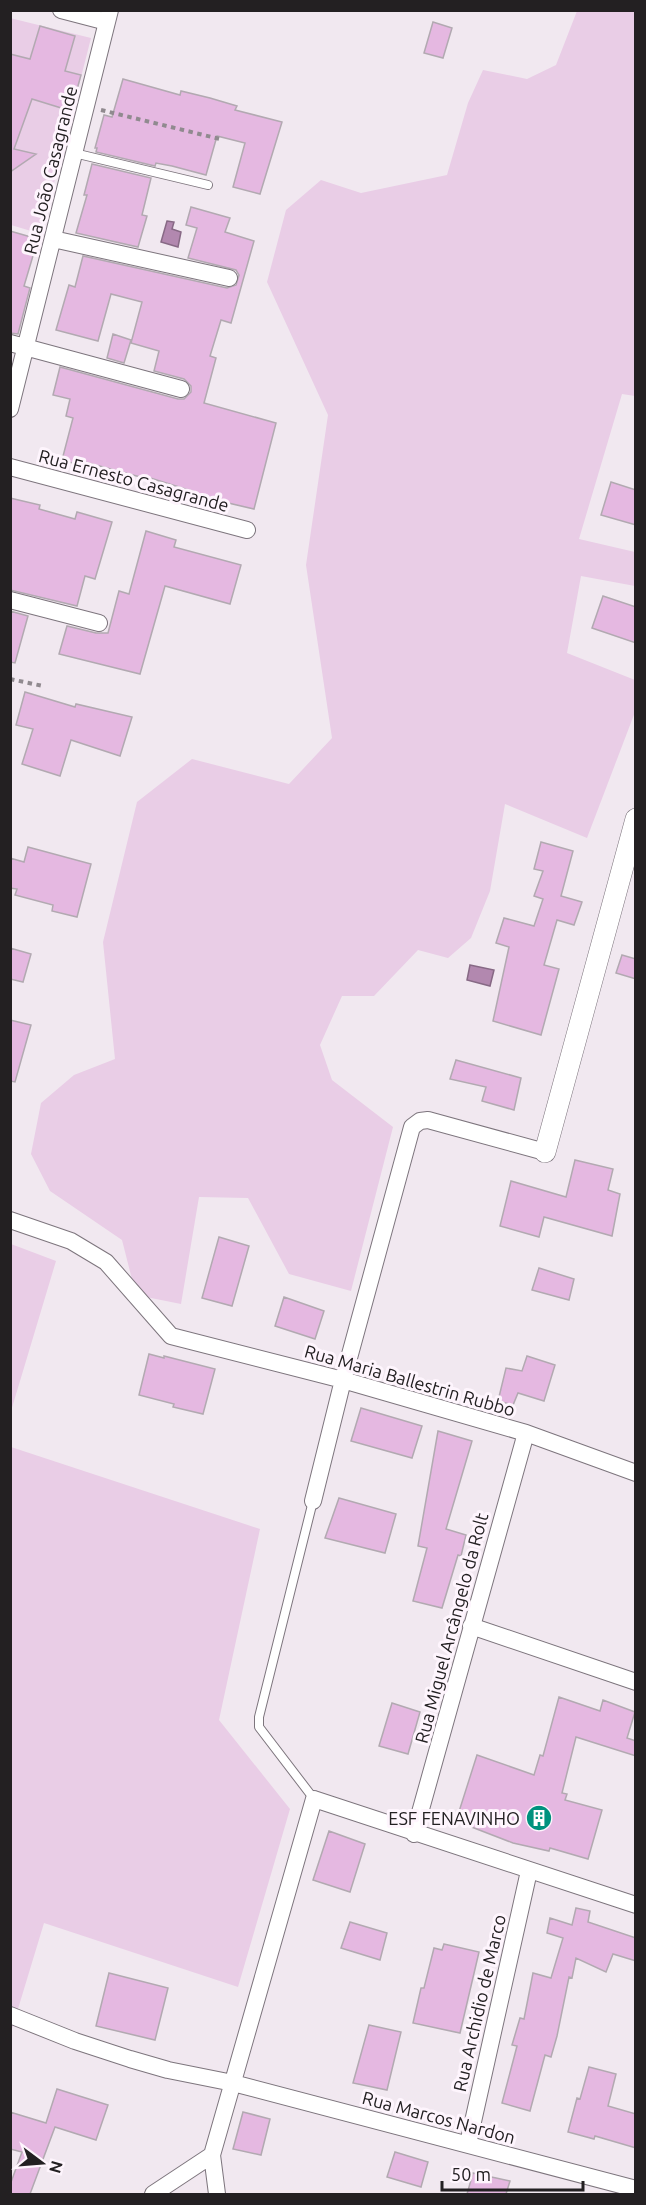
<svg xmlns="http://www.w3.org/2000/svg" width="646" height="2205" font-family="Ubuntu,sans-serif">
	<rect width="100%" height="100%" fill="#f1e8f0"/>
	<path fill="#e9cde6" d="M577,11h58v385l-13,-2 -43,145 56,13v34l-54,-10 -14,77 68,27v32l-48,126 -82,-34 -15,87 -19,47 -23,20 -30,-8 -44,46h-32l-22,49 12,35 61,47 -42,164 -62,-17 -41,-76 -49,-1 -18,107 -45,-9 -14,-55 -72,-49 -19,-37 10,-51 33,-28 41,-16 -12,-117 34,-140 55,-43 97,25 43,-46 -26,-173 22,-150 -61,-133 19,-72 35,-30 40,13 86,-18 21,-72 15,-33 44,9 29,-14z
		M10,18l81,20 -50,196 -30,-9z
		M11,1244l45,17 -45,150 -1,-167z
		M11,1447l249,82 -41,191 71,89 -52,178 -194,-64 -33,109z"/>
	<path fill="#b288af" stroke="#876985" stroke-width="1.5" d="M167,221l7,1 -2,7 9,3 -3,15 -17,-5z
		M470,965l24,5 -4,16 -23,-6z"/>
	<path fill="#e5b8e1" stroke="#b2a9b1" stroke-width="1.5" d="M433,22l19,6 -9,30 -19,-5z
		M40,26l35,10 -10,35 16,4 -10,36 -39,-12 -18,50 22,5 -26,18v-118l20,5z
		M123,79l57,16 1,-4 29,7 27,8 -2,4 47,12 -22,72 -27,-7 12,-44 -28,-7 -11,39 -34,-9 -16,-3 -1,3 -59,-14 1,-4h-2l9,-33 8,2z
		M92,164l59,14 -9,37 5,1 -9,31 -62,-14 11,-38h-3z
		M191,207l39,11 -5,14 29,9 -23,82 -10,-3 -11,36 6,2 -12,45 72,20 -22,86 -60,-14 1,-3 -51,-16v2l-67,-18 -1,4 -14,-4 11,-42 -7,-2 4,-17 -17,-4 7,-28 118,32h6l7,-7v-6l-7,-7 -30,-8 5,-20 -28,-8 11,-41 -31,-8 -13,47 -42,-11 13,-45 6,2 8,-31 144,32 9,-3 3,-10 -3,-5 -48,-12 9,-30 -11,-3z
		M10,231l28,8 -14,47 6,2 -12,46 -8,-1z
		M113,334l18,6 -7,23 -17,-5z
		M611,482l25,8v35l-35,-10z
		M10,498l30,7 -1,4 36,10 2,-7 35,10 -17,57 -10,-3 -8,30 -67,-16z
		M146,531l30,9 -2,7 67,18 -11,39 -65,-18 -25,88 -81,-20 8,-28 29,7h12l11,-42 10,3z
		M603,596l33,11v36l-44,-15z
		M10,611l18,5 -13,47 -5,-1z
		M25,692l50,15 1,-3 56,13 -12,39 -49,-16 -11,36 -38,-12 11,-35 -17,-4z
		M541,842l32,9 -12,45 21,6 -8,23 -17,-5 -13,45 15,4 -18,66 -48,-14 16,-74 -13,-4 8,-25 30,8 9,-27 -9,-3 9,-25 -9,-2z
		M28,847l63,17 -14,53 -25,-6 1,-6 -38,-10 2,-6 -7,-1v-30l14,4z
		M10,948l21,6 -8,28 -13,-3z
		M622,955l14,4v20l-20,-6z
		M10,1020l21,5 -16,57 -5,-1z
		M456,1060l65,18 -7,32 -32,-9 4,-14 -36,-8z
		M575,1160l38,9 -5,21 12,4 -8,42 -68,-19 -5,20 -39,-11 11,-45 55,16z
		M219,1237l30,9 -17,60 -30,-8z
		M539,1268l35,11 -5,21 -37,-10z
		M284,1297l40,14 -9,28 -40,-13z
		M149,1354l15,4v-2l51,13 -12,45 -30,-7 1,-3 -35,-9z
		M527,1356l28,9 -11,36 -26,-8 -5,12 -15,-4 8,-33 16,3z
		M361,1408l61,18 -10,32 -61,-17z
		M438,1431l34,10 -26,88 20,6 -5,21 -3,-1 -16,53 -29,-7 14,-53 -9,-2z
		M339,1498l57,16 -11,39 -60,-15z
		M559,1697l41,14 3,-11 32,12 -8,26 9,3v15l-60,-19 -14,56 5,1 -2,6 37,10 -14,49 -38,-11 -1,3 -36,-8 -57,-22 21,-66 57,20 6,-20 3,1z
		M392,1703l28,9 -12,42 -29,-8z
		M329,1831l36,13 -15,48 -37,-12z
		M576,1908l14,3 -2,11 48,16v23l-23,-7 -7,18 -30,-14 -4,20 -3,-1 -12,59 -6,21 -6,-2 -15,56 -28,-8 15,-57 -5,-1 8,-27 4,1 9,-46 18,5 12,-40 -16,-5 3,-15 22,7z
		M350,1922l37,11 -7,27 -39,-12z
		M444,1944l35,8 -19,81 -47,-10 8,-35h3l10,-40 8,2z
		M109,1973l59,15 -13,52 -59,-14z
		M369,2025l32,7 -14,58 -34,-7z
		M589,2067l27,7 -8,32 28,8v34l-41,-12 -1,3 -26,-7 9,-34 3,1z
		M57,2089l51,16 -12,35 -41,-13 -25,67h-20v-9l12,-33 -12,-3v-37l36,11z
		M243,2112l27,7 -9,36 -28,-6z
		M395,2152l33,10 -7,25 -34,-10z
		M473,2173l37,8 -4,13h-39z"/>
	<g fill="none" stroke-linecap="round" stroke-linejoin="round">
		<g stroke="#7d757d" stroke-width="10">
			<path id="service" d="M74,153l134,32
				M313,1501l-54,216v10l55,72"/>
		</g>
		<g stroke="#7d757d" stroke-width="18">
			<path id="minor" d="M61,10l46,12
				M53,239l176,39
				M10,343l171,46
				M10,409l100,-399
				M10,467l237,63
				M10,600l89,23
				M10,1220l61,21 35,21 65,74 172,44 183,53 110,40
				M313,1501l30,-121 69,-253 8,-6 8,-1 117,32
				M471,1626l165,56
				M414,1834l112,-401
				M10,2015l65,26 55,18 38,11 65,13 403,106
				M468,2144l61,-273
				M153,2194l59,-39
				M217,2194l-5,-39 102,-356 322,106"/>
		</g>
		<g stroke="#7d757d" stroke-width="22">
			<path id="tertiary" d="M545,1152l91,-333"/>
		</g>
		<path stroke="#908a8f" stroke-width="4" stroke-dasharray="4.5 4.5" stroke-linecap="butt" d="M101,110l119,29
			M10,679l33,7"/>
		<use href="#service" stroke="#fff" stroke-width="8"/>
		<use href="#minor" stroke="#fff" stroke-width="16"/>
		<use href="#tertiary" stroke="#fff" stroke-width="21"/>
	</g>
	<defs>
		<g id="building-disc" transform="scale(1.35)"><circle r="9.5" fill="#00927e" stroke="#fef5fd"/><path d="M-4-6H4V6H1V3H-1V6H-4ZM-2.5-4.3h1.7v1.8h-1.7ZM.8-4.3h1.7v1.8H.8ZM-2.5-1h1.7V.8h-1.7ZM.8-1h1.7V.8H.8Z" fill="#fff"/></g>
	</defs>
	<g fill-rule="evenodd">
		<use href="#building-disc" x="539" y="1818"/>
	</g>
	<g text-anchor="middle" dominant-baseline="central" stroke-width="6" stroke-linejoin="round" paint-order="stroke">
		<g font-size="18" fill="#232022" stroke="#fef5fd">
			<text transform="translate(50 170) rotate(-76)">Rua João Casagrande</text>
			<text transform="translate(134 480) rotate(15)">Rua Ernesto Casagrande</text>
			<text transform="translate(410 1380) rotate(16)">Rua Maria Ballestrin Rubbo</text>
			<text transform="translate(451 1628) rotate(-75)">Rua Miguel Arcângelo da Rolt</text>
			<text transform="translate(479 2003) rotate(-77)">Rua Archidio de Marco</text>
			<text transform="translate(439 2117) rotate(15)">Rua Marcos Nardon</text>
		</g>
		<g font-size="18" fill="#232022" stroke="#fef5fd" text-anchor="end">
			<text x="520" y="1818">ESF FENAVINHO</text>
		</g>
	</g>
	<rect width="646" height="2205" fill="none" stroke="#232022" stroke-width="24"/>
	<g transform="translate(42 2163) rotate(106)" stroke="#fef5fd" stroke-width="4.5" paint-order="stroke">
	<path d="M0-4.5L10 22L0 15L-10 22Z" fill="#232022"/>
	<text y="-9" font-size="16" font-weight="bold" text-anchor="middle" fill="#232022">N</text>
	</g>
	<path d="M442 2181v9h141v-9" fill="none" stroke="#232022" stroke-width="3"/>
	<text x="451" y="2181" font-size="18" fill="#232022" stroke="#fef5fd" stroke-width="4.5" paint-order="stroke">50 m</text>
</svg>
